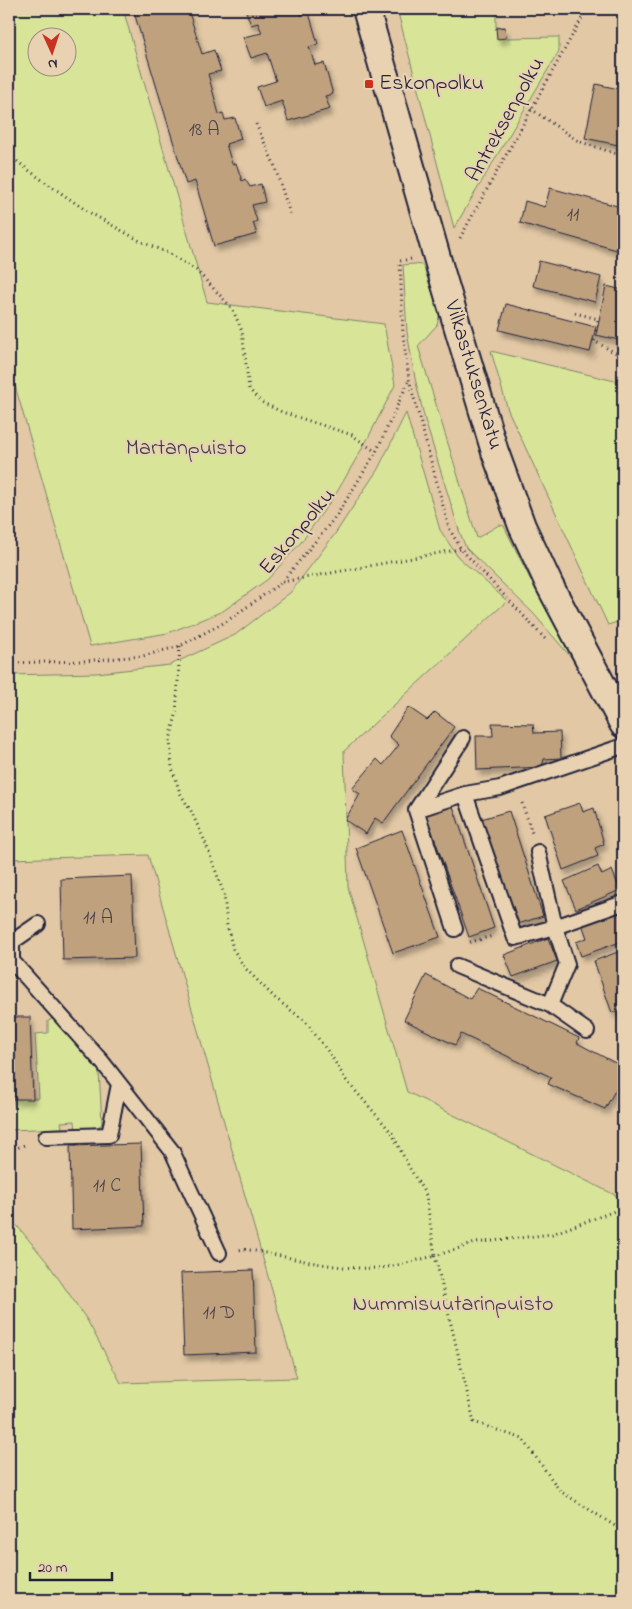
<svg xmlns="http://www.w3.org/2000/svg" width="632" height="1609" font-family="'Indie Flower',sans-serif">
	<defs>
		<filter id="shadow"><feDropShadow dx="3" dy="5.5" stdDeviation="2.5" flood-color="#0004"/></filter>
	</defs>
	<rect width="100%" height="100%" fill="#e2c8a5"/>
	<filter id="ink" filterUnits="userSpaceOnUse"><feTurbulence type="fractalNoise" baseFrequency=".02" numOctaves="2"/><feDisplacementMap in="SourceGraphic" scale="10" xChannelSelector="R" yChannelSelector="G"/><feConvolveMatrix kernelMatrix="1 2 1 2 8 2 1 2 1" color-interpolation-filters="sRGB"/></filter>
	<g filter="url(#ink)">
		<path fill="#d8e598" stroke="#7d846a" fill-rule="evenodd" d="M9,9h114l84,293 177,22 11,61 -27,53 -31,54 -35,49 -34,38 -45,32 -55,22 -78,13 -76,-264h-5zM38,38h30v30h-30z
			M397,9h99v18h9l1,11 53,-1v14l-105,177z
			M414,264l8,1 2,3 16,46 -3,11 -19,21 59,192 22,-13 5,1 31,63 42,75 -44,-51 -67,-65 -7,-18 -34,-110 -10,-42 -8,-46 -4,-67z
			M491,351l132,32v237l-15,5 -100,-215z
			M406,413l34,117 18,27 49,44 -163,150 4,136 59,205 214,106 2,-2v404h-614v-384l38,46 40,58 34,63 176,-5 -149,-523 -139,4v-184l88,-2 73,-8 65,-30 56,-43 44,-58 43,-65z
			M52,1019l5,2 42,50 3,53 -6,4 -20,2 -1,-9 -14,1 1,6 -53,2v-31l30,-1 -4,-64 13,-1v-12z"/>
		<path fill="#bfa17e" stroke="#22223b" filter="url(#shadow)" d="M133,9h55l14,45 12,-4 7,21 -13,3 11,40 4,-1 2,7 10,-2 6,21 -15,5 6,20 4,-1 6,18 3,-2 5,8 11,-3 4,18 -13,3 5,16 -4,2 4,11 -43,12 -19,-65 -9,3z
			M245,9h54l2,6 8,-2 9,31 -9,3 6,18 9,-2 9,31 -8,2 5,13 -42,12 -6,-20 -18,6 -7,-20 19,-6 -9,-28 -16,5 -8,-21 19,-4 -4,-10 -7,2z
			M505,27l1,11 -9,1 -1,-11z
			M596,84l27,6v56l-38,-8z
			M550,188l71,19 2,-7v44l-4,-1 -2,7 -97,-27 5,-22 20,6z
			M539,261l62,16 -6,25 -62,-16z
			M606,286l17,4v32l-4,18 -23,-5z
			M506,304l90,23 -6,25 -91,-22z
			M408,707l19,13 8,-8 19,15 -71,96 -8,-5 -9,16 -21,-14 15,-26 -8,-5 25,-30 6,6 16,-20 -10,-9z
			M492,723l41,1 1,9 26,-1 1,26 -17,1 -2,8 -65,3 -1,-34h17z
			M580,803l3,9 11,-4 10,36 -9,4 3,8 -35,14 -18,-55z
			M453,806l41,122 -25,9 -43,-123z
			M509,811l34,105 -25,8 -37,-105z
			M402,830l38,107 -47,16 -37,-105z
			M598,866l4,9 10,-5 8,20 -44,19 -12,-28z
			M132,876l3,82 -72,2 -2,-81z
			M622,908l1,21 -5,2 5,10 -42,15 -5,-14 11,-4 -5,-14z
			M548,938l9,23 -44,16 -9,-22z
			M623,950v59v-1l-11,5 -18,-52z
			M426,975l44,24 7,-11 102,50 -2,5 46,24v9l-18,33 -57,-25 3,-7 -90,-43 -6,11 -51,-25z
			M9,1017h21l3,82h-24z
			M141,1144l3,82 -72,3 -2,-83z
			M253,1270l3,82 -72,3 -3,-82z"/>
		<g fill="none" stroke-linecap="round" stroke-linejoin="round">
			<g stroke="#22223b" stroke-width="18">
				<path id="lane" d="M416,810l47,-72
					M538,852l17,75 68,-24
					M38,924l-26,18v19l91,102 69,88 47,102
					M455,929l-39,-119 49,-16
					M457,966l93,39
					M587,1031l-37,-26 17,-41 -12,-37 -40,11 -50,-144 35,-6 123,-42
					M46,1137l63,-2 10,-51"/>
			</g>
			<g stroke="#22223b" stroke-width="30">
				<path id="street" d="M366,9l74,259 55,184 27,74 28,60 73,138"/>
			</g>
			<path stroke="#22223b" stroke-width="3" stroke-dasharray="1 4" stroke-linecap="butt" d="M531,109l47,32 45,15
				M256,124l18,40 17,53
				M9,155l26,20 52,36 55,31 28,12 26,16 36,38 10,23 7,58 12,13 21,10 70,23 24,17
				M460,238l127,-229
				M411,259l-11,2 3,73 6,45 40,149 12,21 86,92
				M575,313l23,6 -4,22 29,16
				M282,582l179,-33
				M180,646l-4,69 -6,25 2,28 8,25 11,18 15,33 18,50 3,31 6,24 12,19 30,30 30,23 25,33 16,26 46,53 17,34 17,28 9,61c-19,4 -39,11 -58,12 -48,2 -87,-12 -134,-19l-4,1
				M9,663l74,-2 60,-5 37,-10 47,-25 55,-39 55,-67 39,-63 33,-72
				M522,803l10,30
				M470,942l23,-6
				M9,1151l18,-7
				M623,1208l-71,26 -77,9 -40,13 39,166 49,17 37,52 63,40"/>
			<use href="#lane" stroke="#e8d2b2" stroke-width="14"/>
			<use href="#street" stroke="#e8d2b2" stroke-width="26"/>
		</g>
	</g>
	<rect fill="#c8321e" stroke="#e8d2b2" stroke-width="2" x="364" y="79" width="10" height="10" rx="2.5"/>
	<g text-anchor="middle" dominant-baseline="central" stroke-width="4.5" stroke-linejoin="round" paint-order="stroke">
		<g font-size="20" fill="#49424c">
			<text x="204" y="130">18 A</text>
			<text x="573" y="215">11</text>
			<text x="98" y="918">11 A</text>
			<text x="107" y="1186">11 C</text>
			<text x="219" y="1313">11 D</text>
		</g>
		<g font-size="22" fill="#22223b" stroke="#e8d2b2" text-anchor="start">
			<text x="379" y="84">Eskonpolku</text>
		</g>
		<g font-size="22" fill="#22223b" stroke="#e8d2b2">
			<text transform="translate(506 120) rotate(-61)">Antreksenpolku</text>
			<text transform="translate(473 375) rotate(73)">Vilkastuksenkatu</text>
			<text transform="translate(298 532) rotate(-50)">Eskonpolku</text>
		</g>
		<g font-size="22" fill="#3d3f49" stroke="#e8d2b2">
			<text x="186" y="449">Martanpuisto</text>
			<text x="453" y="1305">Nummisuutarinpuisto</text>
		</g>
	</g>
	<rect width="632" height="1609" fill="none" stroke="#e8d2b2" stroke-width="30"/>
	<rect x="15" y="15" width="602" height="1579" fill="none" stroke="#22223b" stroke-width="2" filter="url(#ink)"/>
	<g transform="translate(52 52) rotate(177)"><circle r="24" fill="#e8d2b2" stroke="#998c82"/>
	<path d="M0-4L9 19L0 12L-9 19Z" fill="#c8321e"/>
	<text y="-8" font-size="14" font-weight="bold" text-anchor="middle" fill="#22223b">N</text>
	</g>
	<path d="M30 1572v8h82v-8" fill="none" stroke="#22223b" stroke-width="2.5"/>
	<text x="38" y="1572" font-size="15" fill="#22223b" stroke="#e8d2b2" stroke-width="4" paint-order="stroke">20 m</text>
</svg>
